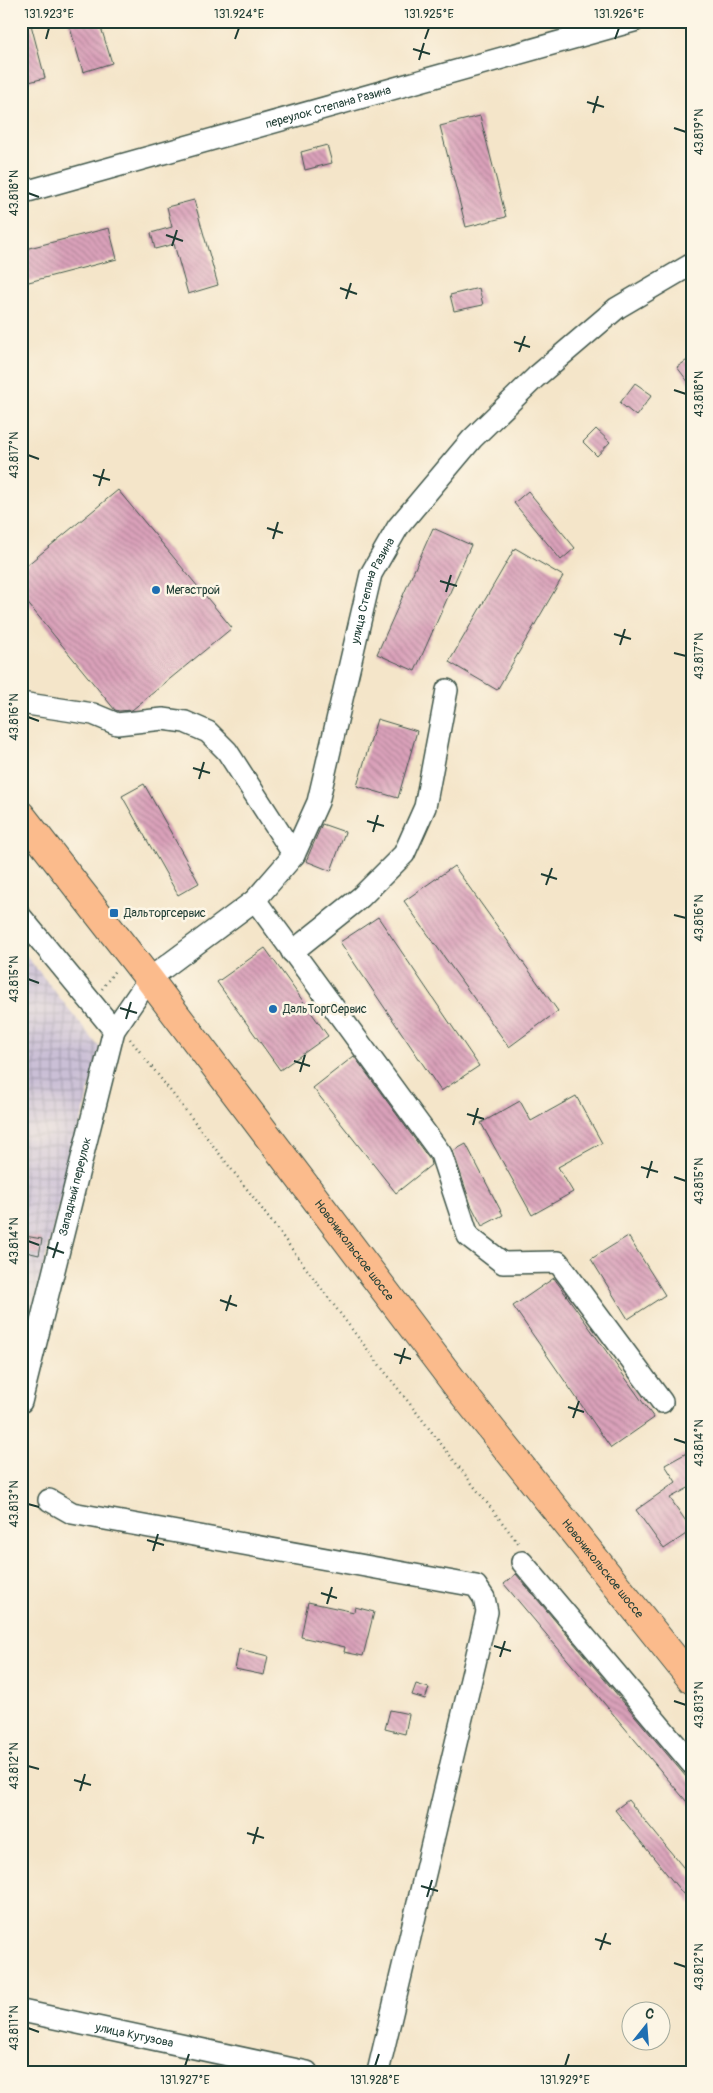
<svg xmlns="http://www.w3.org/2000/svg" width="713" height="2093" font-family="Pangolin,sans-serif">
	<defs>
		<pattern id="industrial-grid" width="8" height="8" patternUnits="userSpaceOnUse" patternTransform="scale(1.25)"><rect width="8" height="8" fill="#cabfd6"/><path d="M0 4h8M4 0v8" fill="none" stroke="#a39cae"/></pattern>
		<pattern id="building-back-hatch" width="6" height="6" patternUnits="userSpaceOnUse" patternTransform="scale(1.25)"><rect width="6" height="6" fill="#daa1ba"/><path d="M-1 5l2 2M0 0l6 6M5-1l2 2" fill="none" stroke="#b08498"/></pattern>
	</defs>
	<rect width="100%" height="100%" fill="#fcf5e5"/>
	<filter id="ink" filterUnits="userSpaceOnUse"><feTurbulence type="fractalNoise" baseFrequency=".02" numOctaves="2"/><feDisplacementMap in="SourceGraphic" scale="10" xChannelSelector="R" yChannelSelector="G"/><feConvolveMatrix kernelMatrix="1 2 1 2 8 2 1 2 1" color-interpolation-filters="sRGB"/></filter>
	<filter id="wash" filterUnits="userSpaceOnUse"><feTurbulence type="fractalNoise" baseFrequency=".0096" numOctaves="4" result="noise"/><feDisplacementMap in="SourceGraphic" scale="20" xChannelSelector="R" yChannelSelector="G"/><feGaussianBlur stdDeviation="1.12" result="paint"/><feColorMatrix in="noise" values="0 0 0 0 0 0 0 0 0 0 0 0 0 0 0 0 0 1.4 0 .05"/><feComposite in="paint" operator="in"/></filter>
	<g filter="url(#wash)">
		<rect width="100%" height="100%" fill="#f4e5c9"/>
		<path fill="url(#industrial-grid)" d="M21,949l79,99 -79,305z"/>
		<g id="blocks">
			<path fill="url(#building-back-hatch)" d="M21,21h9l15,57 -24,6z
				M68,21h31l13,42 -29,9z
				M480,116l26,101 -40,10 -26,-101z
				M327,145l5,18 -27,7 -4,-18z
				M194,200l24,85 -30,9 -14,-50 -19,5 -4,-16 21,-6 -5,-20z
				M109,228l8,31 -96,25v-34z
				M479,288l4,17 -29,6 -4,-16z
				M692,357v30l-15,-20z
				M635,383l17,12 -16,21 -16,-13z
				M596,429l14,13 -13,14 -14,-14z
				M118,490l114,138 -100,82 -13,1 -4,-1 -94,-115v-25z
				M528,491l47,57 -14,12 -47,-57z
				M433,528l38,17 -56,126 -38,-17z
				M515,548l48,28 -66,114 -48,-28z
				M377,719l40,12 -19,67 -41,-12z
				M144,784l55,99 -21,12 -56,-99z
				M322,824l23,8 -14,39 -25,-10z
				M454,866l104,145 -49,36 -105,-146z
				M378,917l101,149 -38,25 -101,-149z
				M265,948l63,88 -48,34 -63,-88z
				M354,1056l76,104 1,5 -35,28 -83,-105z
				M576,1096l26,47 -44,24 15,25 -41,23 -51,-92 39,-22 11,20z
				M466,1144l37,71 -21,11 -11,-21 -18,-54z
				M25,1236l17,3 -3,16 -17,-4z
				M628,1236l37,59 -37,24 -37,-60z
				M554,1278l100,140 -43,30 -98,-142z
				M692,1450v36l-22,12 22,32 -28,19 -28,-39 40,-28 -11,-17z
				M516,1574l176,210v24l-188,-224z
				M308,1602l46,10 1,-5 19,5 -11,44 -19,-4 1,-5 -44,-10z
				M239,1649l29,7 -4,19 -29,-6z
				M416,1684l13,4 -4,11 -13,-4z
				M390,1710l19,4 -4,20 -20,-5z
				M628,1800l64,78v27l-77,-95z"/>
		</g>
	</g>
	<g filter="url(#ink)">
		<use href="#blocks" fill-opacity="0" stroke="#3f564a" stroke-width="1"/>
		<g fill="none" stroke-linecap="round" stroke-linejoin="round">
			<g stroke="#3f564a" stroke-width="24">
				<g id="minor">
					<path id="s1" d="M21,193l613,-172"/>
					<path d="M21,703l72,11 24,10 46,-5 22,3 23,10 19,19 67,104"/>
					<path d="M255,900l186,254 27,82 35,27 55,-1 104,140"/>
					<path d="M21,917l93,113"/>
					<path d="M292,952l69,-55 43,-43 21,-47 22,-117"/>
					<path id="s2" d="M21,1402l93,-372 35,-51 106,-79 39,-45 24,-53 53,-228 27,-47 74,-88 64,-62 81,-69 75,-44"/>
					<path d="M49,1500l23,13 404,73 8,12 3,14 -109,460"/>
					<path d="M522,1562l170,202"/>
					<path id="s3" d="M22,2011l285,61"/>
				</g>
			</g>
			<g stroke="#3f564a" stroke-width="30">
				<g id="highway">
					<path id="s4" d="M21,815l128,164 311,411 232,290"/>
				</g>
			</g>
			<path stroke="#3f564a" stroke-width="2.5" stroke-dasharray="1 4" stroke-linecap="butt" d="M102,989l14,-20
				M130,1039l120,154 107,143 162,208"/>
			<use href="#minor" stroke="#fff" stroke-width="21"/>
			<use href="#highway" stroke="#fbbb8c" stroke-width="28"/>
		</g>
	</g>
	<path fill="none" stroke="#1f3d34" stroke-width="2" d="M46,39l3,-11M235,39l4,-11M425,39l4,-11M615,39l4,-11M413,49l17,5M419,60l5,-17M587,102l17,5M593,113l5,-17M674,128l12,4M28,193l11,4M166,235l17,6M172,246l5,-16M340,288l17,6M346,299l5,-16M514,342l16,5M519,352l6,-16M674,390l12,4M28,455l11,4M93,475l17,5M99,486l5,-17M267,528l16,5M273,539l5,-17M440,581l17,5M446,592l5,-17M614,634l17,5M620,645l5,-16M674,653l12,3M28,717l11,4M193,768l17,5M199,779l5,-17M367,821l17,5M373,832l5,-17M541,874l16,5M546,885l6,-17M674,915l12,3M28,979l11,4M120,1008l17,5M126,1019l5,-17M294,1061l16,5M300,1072l5,-17M467,1114l17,5M473,1125l5,-17M641,1167l17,5M674,1177l12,4M647,1178l5,-17M28,1241l11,4M47,1247l17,6M53,1258l5,-16M220,1300l17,6M226,1311l5,-16M394,1354l17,5M400,1364l5,-16M568,1407l16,5M573,1418l6,-17M674,1439l12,4M28,1504l11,3M147,1540l17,5M153,1551l5,-17M321,1593l16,5M327,1604l5,-17M494,1646l17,5M500,1657l5,-16M674,1701l12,4M28,1766l11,3M74,1780l17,5M80,1791l5,-17M247,1833l17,5M253,1844l5,-17M421,1886l17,5M427,1897l5,-17M595,1939l16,5M600,1950l6,-17M674,1963l12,4M28,2028l11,4M185,2066l4,-12M375,2066l4,-12M565,2066l4,-12"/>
	<g fill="#1f6fb2" stroke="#fcf5e5" stroke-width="2">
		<circle cx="156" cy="590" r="5"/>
		<rect x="109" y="908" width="10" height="10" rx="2.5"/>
		<circle cx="273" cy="1009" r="5"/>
	</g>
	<g text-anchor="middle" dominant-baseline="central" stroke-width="5" stroke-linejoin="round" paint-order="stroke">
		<g font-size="12" fill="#1f3d34" stroke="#fcf5e5">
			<text stroke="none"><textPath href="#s1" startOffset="319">переулок Степана Разина</textPath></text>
			<text stroke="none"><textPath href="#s2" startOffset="914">улица Степана Разина</textPath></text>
			<text stroke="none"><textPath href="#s2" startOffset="222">Западный переулок</textPath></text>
			<text stroke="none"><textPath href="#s4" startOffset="548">Новоникольское шоссе</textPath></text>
			<text stroke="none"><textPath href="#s4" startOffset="952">Новоникольское шоссе</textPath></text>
			<text stroke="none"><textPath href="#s3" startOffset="115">улица Кутузова</textPath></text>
		</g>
		<g font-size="12" fill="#1f3d34" stroke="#fcf5e5" text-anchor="start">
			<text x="166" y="590">Мегастрой</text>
			<text x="124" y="913">Дальторгсервис</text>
			<text x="283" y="1009">ДальТоргСервис</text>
		</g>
	</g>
	<rect width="713" height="2093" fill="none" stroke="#fcf5e5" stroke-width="55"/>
	<g transform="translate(646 2026) rotate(17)"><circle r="24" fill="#fcf5e5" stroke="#a4ab9e"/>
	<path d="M0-4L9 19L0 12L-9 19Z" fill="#1f6fb2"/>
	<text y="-8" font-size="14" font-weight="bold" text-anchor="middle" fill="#1f3d34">С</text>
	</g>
	<rect x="28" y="28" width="658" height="2038" fill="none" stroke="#1f3d34" stroke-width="2"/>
	<g font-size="12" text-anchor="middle" fill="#1f3d34">
		<text x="49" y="18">131.923°E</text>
		<text x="239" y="18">131.924°E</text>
		<text x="429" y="18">131.925°E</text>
		<text x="619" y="18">131.926°E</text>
		<text transform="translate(699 132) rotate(-90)" y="4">43.819°N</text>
		<text transform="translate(14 193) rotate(-90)" y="4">43.818°N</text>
		<text transform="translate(699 394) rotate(-90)" y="4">43.818°N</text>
		<text transform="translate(14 455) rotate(-90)" y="4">43.817°N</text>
		<text transform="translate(699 656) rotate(-90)" y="4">43.817°N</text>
		<text transform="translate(14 717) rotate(-90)" y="4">43.816°N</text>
		<text transform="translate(699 918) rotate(-90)" y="4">43.816°N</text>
		<text transform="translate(14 979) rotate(-90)" y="4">43.815°N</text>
		<text transform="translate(699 1181) rotate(-90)" y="4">43.815°N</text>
		<text transform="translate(14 1241) rotate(-90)" y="4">43.814°N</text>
		<text transform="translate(699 1443) rotate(-90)" y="4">43.814°N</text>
		<text transform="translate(14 1504) rotate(-90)" y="4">43.813°N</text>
		<text transform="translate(699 1705) rotate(-90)" y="4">43.813°N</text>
		<text transform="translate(14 1766) rotate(-90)" y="4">43.812°N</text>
		<text transform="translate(699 1967) rotate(-90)" y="4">43.812°N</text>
		<text transform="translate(14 2028) rotate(-90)" y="4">43.811°N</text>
		<text x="185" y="2084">131.927°E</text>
		<text x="375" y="2084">131.928°E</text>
		<text x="565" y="2084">131.929°E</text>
	</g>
</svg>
